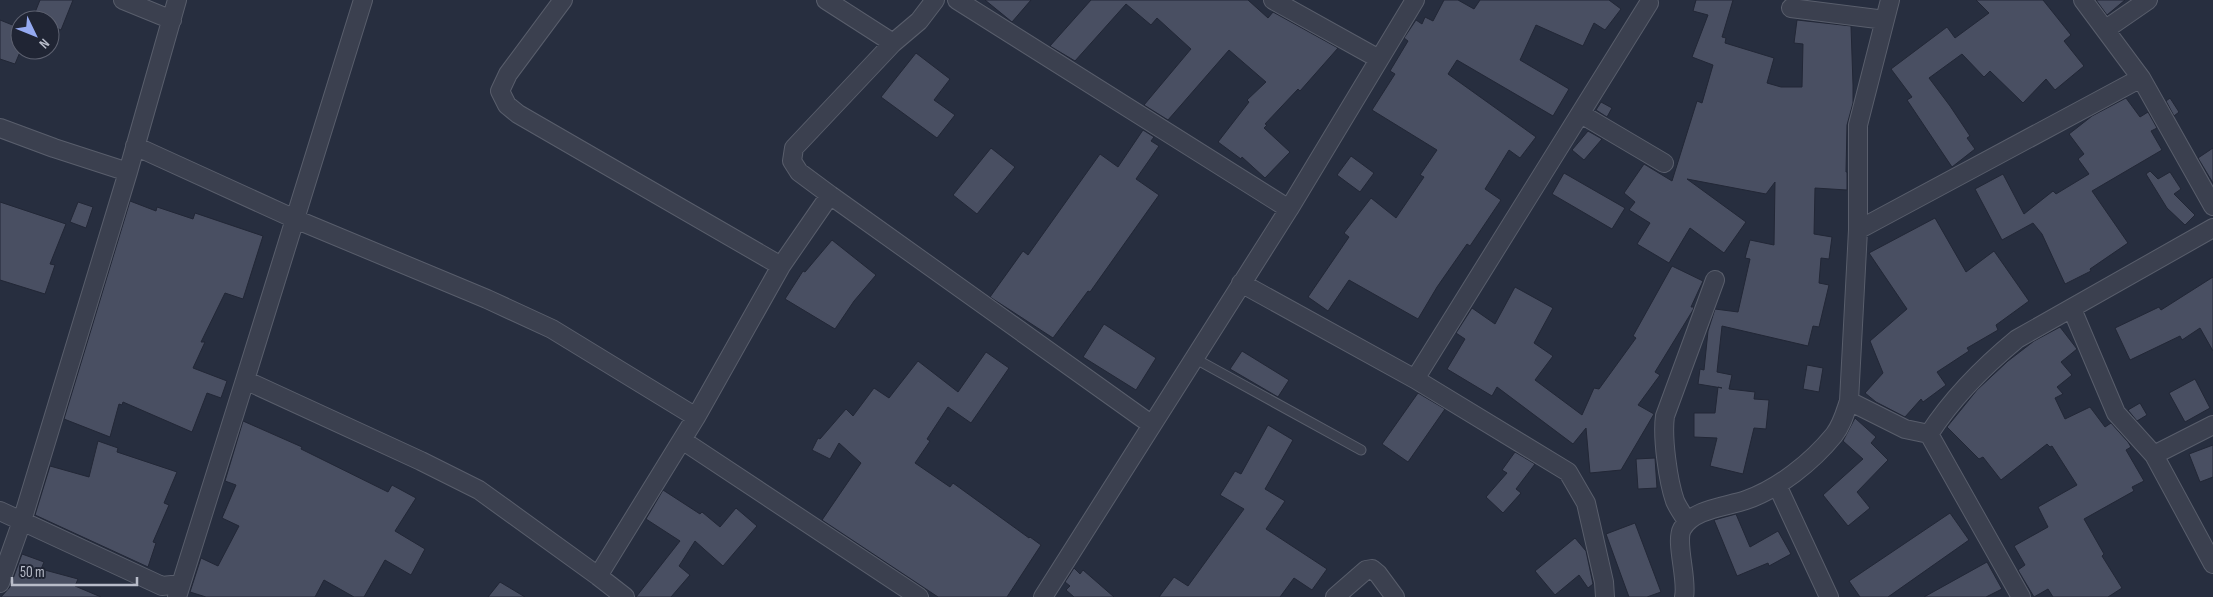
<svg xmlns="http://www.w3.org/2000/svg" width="2213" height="597" font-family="'Sofia Sans Condensed',sans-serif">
	<rect width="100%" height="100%" fill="#272e3f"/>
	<path fill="#494f62" stroke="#222736" d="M40,0h33l-12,30 -11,-5v-5h-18z
		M985,0h46l-19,22z
		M1091,0h157l20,18 5,-6 65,36 -38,43 -2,-2 -33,35 2,1 -3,3 26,24 -25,26 -23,-21 -1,2 -23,-17 31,-40 -2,-2 19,-18 -37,-32 -61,70 -24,-15 47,-56 -34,-31 -6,7 -25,-21 -51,57 -25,-15z
		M1444,0h14l16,9 6,-9h129l12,9 -16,21 -11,-7 -11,23 -47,-21 -16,35 49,29 -16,27 -96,-56 -9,14 88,63 -16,21 -11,-8 -24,39 16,11 -31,46 -3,-2 -30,43 -19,32 -69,-39 -21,31 -20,-14 41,-60 -5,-4 27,-35 25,20 28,-41 -4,-2 17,-25 -65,-40 23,-36 -5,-3 18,-30 -4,-3 12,-18 6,4 3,-7 8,4z
		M1696,0h37l-11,37 4,1 -1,5 49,15 -7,25 14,4h21l1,-43 -9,-1 3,-23 54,6 2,59v18l-6,22 -1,47h1v18l-32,-2 -1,46 18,3 -3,22 -8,-1 -2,25 10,2 -10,42 -6,-1 -5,20 -86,-20 -5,46 15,3 -3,14 26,3 -1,7 15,1 -3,29 -12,-1 -11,46 -33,-8 7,-28 -23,-1v-24h21l3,-26 4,1 -24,-4 2,-15 4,1 4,-39 7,-22 23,3 12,-53 -5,-1 5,-18 24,5 1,-63 -9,12 -79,-15 59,43 -22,31 -34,-25 -21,35 -32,-19 13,-21 -21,-13 6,-8 -11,-9 20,-29 28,17 25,-80 5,2 11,-38 -21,-8 16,-42 -15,-4z
		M1976,0h67l28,35 -7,6 20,25 -29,24 -9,-11 -23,24 -33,-32 -6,6 -22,-23 -33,24 21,28 20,30 -3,2 8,11 -23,18 -45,-67 5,-3 -21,-28 56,-42 8,11 34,-25z
		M2096,0h29l-18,15z
		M0,20l20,8v24l-5,12 -15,-5z
		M916,53l34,26 -16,21 21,15 -18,23 -56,-41z
		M2126,98l14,19 8,-5 9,16 -6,3 11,19 -70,41 36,52 -38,26 1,2 -26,13 -23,-50 -9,-11 -31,17 -27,-51 28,-15 21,40 29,-23 3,3 33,-20 -11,-15 6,-5 -15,-20 23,-18z
		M2170,98l9,14 -5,4 -8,-15z
		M1601,102l11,6 -5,9 -11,-7z
		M1143,130l11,7 -3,4 8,5 -23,33 23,16 -69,97 -2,-1 -35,47 -63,-41 33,-46 5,4 72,-101 18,13z
		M1588,131l14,8 -18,21 -12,-10z
		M991,148l24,19 -38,47 -24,-19z
		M2213,148v35l-15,-25z
		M1351,156l23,17 -14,19 -23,-17z
		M2150,171l8,8 12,-7 11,17 -7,5 21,21 -10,10 -18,-17 -21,-34z
		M1564,173l61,35 -13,21 -60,-35z
		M130,201l26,10 1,-4 36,12 2,-6 68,23 -20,63 -18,-6 -24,49h4l-12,26 34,13 -6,17 -14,-5 -15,39 -69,-30 -1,3 -3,-1 -9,33 -46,-18z
		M0,202l66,22 -16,40 5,1 -10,29 -45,-14z
		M78,202l15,5 -7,21 -16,-6z
		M1935,218l31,54 28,-21 35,50 -33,24 2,5 -31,18 2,3 -32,21 9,13 -23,17 -2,-3 -16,18 -29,-15 -11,-9 18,-20 -13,-32 37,-32 -38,-56z
		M832,240l44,35 -22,26 -19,28 -50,-30 18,-28 2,1z
		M1672,266l31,15 -12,26h3l-1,3 -38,62 5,3 -22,30 16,9 -33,56 -31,3 -4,-45 -13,16 -76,-57 -5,9 -45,-27 18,-30 -9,-6 16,-25 23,16 20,-37 38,21 -19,35 19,13 -18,24 47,35 12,-27 5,1 37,-51 -3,-2z
		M2213,277v74l-13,-23 -18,12 -2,-4 -50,24 -15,-32 44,-21 2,3z
		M1104,324l52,34 -20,32 -53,-33z
		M2060,327l17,22 -16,13 11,13 -15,12 6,7 -8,4 10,21 25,-12 15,20 6,-4 17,19 3,5 -5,3 18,31 -12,6 2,4 -50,28 20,35 -2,2 20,32 -14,9h-55l-5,-8 -14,8 -16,-27 7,-5 -11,-19 34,-19 -10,-20 39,-22 -25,-39 -2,1 -3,-3 -46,36 -18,-23 -4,2 -32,-32 30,-37 31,-29 26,-20z
		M1242,351l47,29 -11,17 -48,-28z
		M986,352l23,16 -38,55 -23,-16 -21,32 3,2 -15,22 35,24 3,-4 76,55 1,-1 11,8 -34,52h-69l-116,-77 39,-57 -22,-20 -9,16 -18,-9 6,-12 2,1 26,-30 7,7 21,-28 15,10 29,-37 40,31z
		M1807,365l16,3 -4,24 -16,-3z
		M2195,379l15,29 -25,14 -16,-29z
		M1418,393l27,16 -37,53 -26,-18z
		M2140,403l7,12 -10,6 -9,-11z
		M1855,418l21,19 -5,6 17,17 -31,32 13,16 -22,18 -25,-31 40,-36 -20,-18z
		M243,421l59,26 -1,2 87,43 4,-7 24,13 -21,33 30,18 -14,26 -26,-15 -21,37h-10l-30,-17 -9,17h-109l-16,-5 11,-34 17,8 21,-40 -17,-8 14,-33 -11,-4z
		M1268,425l25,15 -28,49 20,12 -19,28 61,40 -15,21 -18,-12 -14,19h-121l15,-20 14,9 56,-77 -24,-14 15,-24 6,3z
		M98,441l20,7 -1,4 60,20 -13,31 5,2 -16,37 3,1 -8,24 -113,-52 15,-49 39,11z
		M2213,445v32l-13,5 -11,-28z
		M1515,452l20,12 -19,25 5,4 -18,20 -17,-16 21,-24 -5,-3z
		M1655,458l2,30 -19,1 -2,-30z
		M663,490l37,24 2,-2 18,15 16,-19 21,18 -34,40 -28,-25 -16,25 11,9 -19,22h-35l44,-56 -34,-22z
		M1950,513l19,27 -81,57h-28l-11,-16z
		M1736,514l14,33 28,-16 13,23 -22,12 -1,-3 -31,13 -23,-56z
		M1635,523l26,69 -14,5h-18l-23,-63z
		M1575,538l11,13 7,33 -5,4 -9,-13 -24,20 -20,-24z
		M22,554l22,8 -3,7 37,10 -3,7 26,11h-100l9,-10z
		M1987,562l15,27 -16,8h-62z
		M1074,568l6,6 3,-4 31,27h-40l-8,-7 4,-4 -5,-4z
		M500,582l25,15h-37z"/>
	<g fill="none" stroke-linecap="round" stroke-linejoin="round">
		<g stroke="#595e6c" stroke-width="11">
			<path id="lane" d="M1194,358l167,92"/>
		</g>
		<g stroke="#595e6c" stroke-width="20">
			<path id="street" d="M123,0l49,20
				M563,0l-55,74 -8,17 7,14 11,9 263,152
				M826,0l67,43
				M957,0l332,209
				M1273,0l106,59
				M1890,0l-32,125v105l-9,171 56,28 24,5 92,163
				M2083,0l58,78 72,128
				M1791,8l94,12
				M2106,29l42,-29
				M1581,114l83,49
				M0,128l54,20 74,24
				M135,146l160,73 192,80 65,30 144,88
				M830,195l322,230
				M1858,230l283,-152
				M1241,283l174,96 153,93 18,31 18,79 1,15
				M2072,309l44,104 38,42 59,109
				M1415,379l234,-376
				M245,380l118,-380
				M1929,434c24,-37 54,-67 88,-95l196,-111
				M682,440l237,157
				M2154,455l59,-30
				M1777,485l52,112
				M0,511l162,75 19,-2
				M1687,521c-4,-6 -9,-13 -12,-20 -7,-20 -13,-64 -10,-85l50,-136
				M598,576l27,21
				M0,583l22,-62 106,-349 49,-172
				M177,597l68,-217 176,81 58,29 119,86 98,-159 85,-151 49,-71 -31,-23 -7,-11 2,-13 99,-105 26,-22 16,-21
				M1043,597l246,-388 126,-209
				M1335,597l31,-27 6,-1 6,5 17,23
				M1684,597c4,-17 -9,-55 -2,-68 11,-20 43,-22 64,-29 32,-11 66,-38 88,-65 8,-10 11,-22 15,-34"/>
		</g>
		<use href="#lane" stroke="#3b404f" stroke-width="9"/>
		<use href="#street" stroke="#3b404f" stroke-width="18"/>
	</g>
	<g transform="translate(35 35) rotate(133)"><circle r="24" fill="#202534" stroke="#5d6170"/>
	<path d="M0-4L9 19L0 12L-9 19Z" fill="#95aaf1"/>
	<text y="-8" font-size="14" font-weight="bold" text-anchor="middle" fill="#b8bcc9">N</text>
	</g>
	<path d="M12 577v8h125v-8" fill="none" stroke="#b8bcc9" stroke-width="2.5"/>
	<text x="20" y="577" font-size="15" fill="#b8bcc9" stroke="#202534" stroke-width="4" paint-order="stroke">50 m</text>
</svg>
